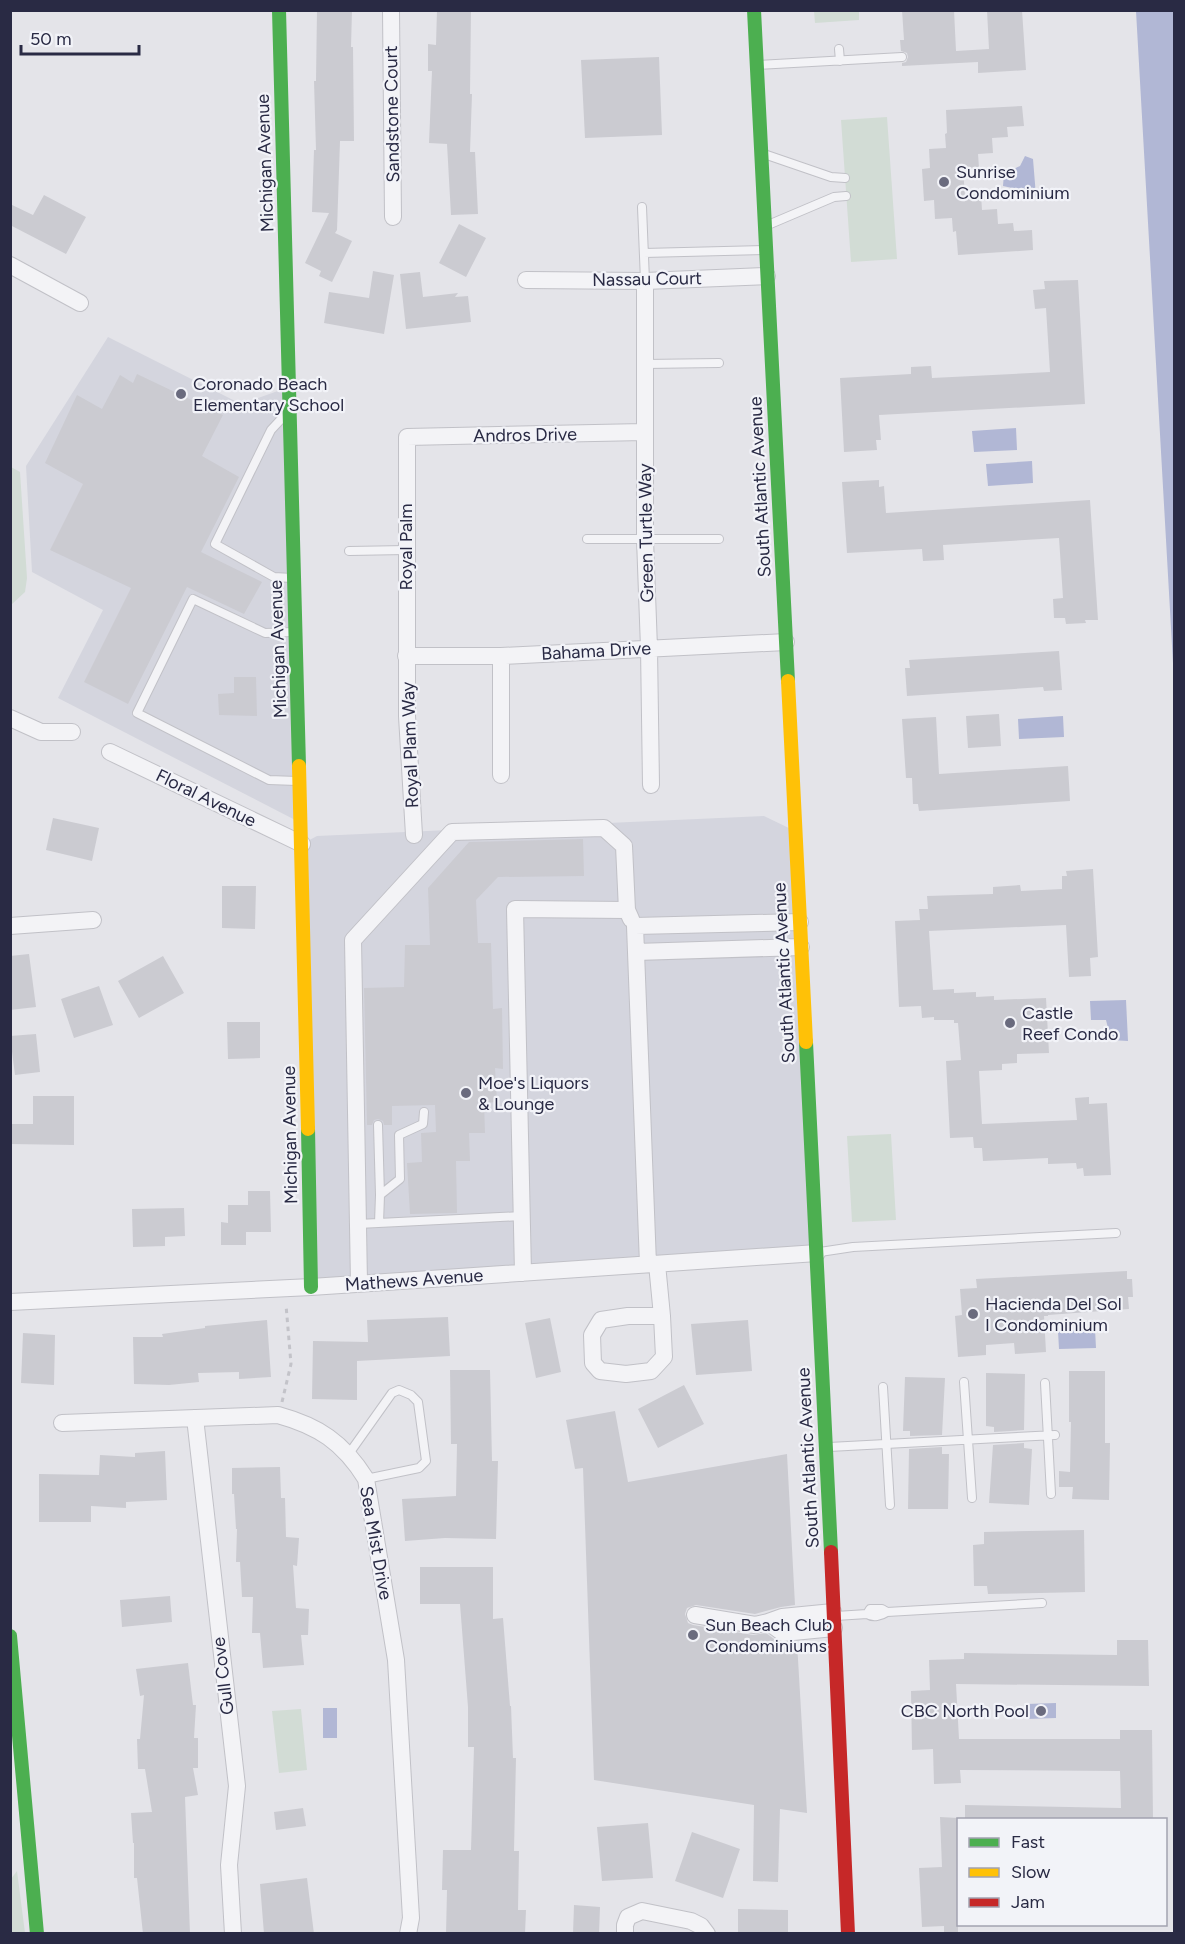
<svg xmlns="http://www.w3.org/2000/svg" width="1185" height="1944" font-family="Figtree,sans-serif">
	<rect width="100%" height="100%" fill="#e4e4e9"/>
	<path fill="#d4d5de" d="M108,337l133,67 48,-17 12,436 -243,-125 45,-88 -71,-38 -6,-106z
		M764,816l31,15 22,422 -506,34 -9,-443 15,-8z"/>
	<path fill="#d2dcd5" d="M814,11h45v9l-44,3z
		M887,117l10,142 -46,3 -10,-142z
		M11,467l9,5 7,106 -2,14 -14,13z
		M891,1134l5,86 -44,2 -5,-86z
		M301,1709l6,61 -28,3 -7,-62z
		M17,1871l8,62h-14v-54z"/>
	<path fill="#b1b7d5" d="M1136,11h38v670z
		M1025,156l8,3 3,37 -8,5 -6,-11 -19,-4 1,-13 16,-7z
		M1016,428l1,22 -43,2 -2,-21z
		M1032,461l1,22 -45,3 -2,-22z
		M1063,716l1,21 -45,2 -1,-20z
		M1126,1000l2,41 -17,-1 -5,-20h-15l-1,-19z
		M1095,1329l1,19 -37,1 -1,-18z
		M1056,1703v15l-29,1 -1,-15z
		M323,1708h14v30h-14z"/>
	<path fill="#cbcbd1" d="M317,10h35l-1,37h2l1,94h-14l-3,89 -2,3 17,8 -20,41 -13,-6 2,-5 -16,-8 24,-50 -17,-1 2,-62h2l-2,-69h2z
		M437,10h34l-1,84h2l-2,58h5l3,62 -27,1 -4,-71 -18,-1 3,-72h-4v-27l8,1z
		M902,10h52l2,41 33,-2 -2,-39h35l4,60 -48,3v-11l-76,4v-3l4,-1 2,-5 -1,-4 -6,-2 -1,-11h4z
		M659,57l3,78 -77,3 -4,-78z
		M1022,106l2,20 -17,1 1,10 -16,1 1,15 -15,1 1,14 -16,1 2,27 16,-1 1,15 15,-1 1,15 15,-1 1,8 18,-1 1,20 -75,5 -2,-24 -3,1 -1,-14 -17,1 -1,-19 -10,1 -2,-32 8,-1 -1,-19 17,-1 -1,-14 2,-1 -1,-23z
		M44,195l42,22 -20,37 -56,-29v-21l23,11z
		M459,224l27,14 -20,39 -27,-14z
		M373,271l21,4 -10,59 -60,-11 5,-31 40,6z
		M420,272l3,25 35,-4 -3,4 13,-1 3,26 -65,7 -6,-55z
		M1078,280l7,124 -206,11 2,25h-5l1,10 -33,2 -4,-74 71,-4v-7l20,-1 1,12 118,-6 -4,-64 -11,1 -2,-19 12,-1 -1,-8z
		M137,374l86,41 -21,41 37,21 -38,75 61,30 -18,32 -57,-27 -59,117 -44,-22 47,-94 -81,-38 33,-66 -38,-21 32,-68 25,14 18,-34 13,8z
		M879,480v7l5,-1 2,27 204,-13 8,120h-13l1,3 -20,1 -1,-6h-11l-1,-19 10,-1 -4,-60 -116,7 1,15 -21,1 -1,-12 -75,4 -5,-71z
		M1059,651l3,39 -18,1 -1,-4 -136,9 -2,-28h5l-1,-8z
		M234,677h22l1,39 -38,-1 -1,-21 16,-1z
		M999,714l2,32 -33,2 -2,-32z
		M936,717l3,57 129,-8 2,35 -151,10 -1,-7h-5l-1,-26h-6l-4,-59z
		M53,818l46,10 -7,33 -46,-11z
		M583,839l1,37 -86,1 -22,23 2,43h13l2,66 9,-1 1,61 -8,-1 2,34 -13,1 1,30h-16l1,28h-14l1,52 -47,1 -3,-51 15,-1 -1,-29 15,-1 -1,-27 -43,1v19h-8l-1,-4 -5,-2 -4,1 -2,5h-5l-3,-137 40,-1 1,-42h25l-2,-57 41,-46z
		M1093,869l5,88 -8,1 1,18 -22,1 -3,-52 -137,6 4,59 21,-1v4l22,-1v5l18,-1v4l52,-2 3,55 -32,1v9l-15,1v6l-23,1 3,53 95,-4 -2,-22 14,-1v7l18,-1 4,72 -27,1 -1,-8 -6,1 -1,-6 -28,1v-6l-65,3 -1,-13h-8l-1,-11 -23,1 -4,-77 15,-1 -3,-37h-4v-3h-20v-3l-12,1 -1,-12 -22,1 -4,-86 25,-1 -1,-11h9l-1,-13 66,-2v-7l27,-2 1,6 41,-2v-13h5l-1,-5z
		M222,886h34l-1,43 -33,-1z
		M29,954l7,53 -26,3v-54z
		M163,956l21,37 -45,25 -21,-37z
		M99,986l14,39 -39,13 -13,-39z
		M227,1022h33v36l-32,1z
		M36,1034l4,38 -25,3 -5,-39z
		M33,1096h41v49l-64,-1v-20h23z
		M248,1191h22l1,41h-25v13h-25v-23l7,1v-18h20z
		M184,1208l1,28 -20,1v9l-32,1 -1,-38z
		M1127,1271v8h5l1,18h-5l1,12 -81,6v1h-4l2,36 -31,2 -1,-11 -28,2v10l-28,2 -3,-41 7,-1 -2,-26 17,-1 -1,-9z
		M448,1317l2,39 -93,5v39l-45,-1 1,-58 55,1 -1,-22z
		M550,1318l11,54 -25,6 -11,-55z
		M267,1320l4,57 -32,2v-7l-41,1 1,9 -30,3 -35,-1 -1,-47h30l-1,-3 43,-6v-2z
		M748,1320l4,51 -56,4 -5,-51z
		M23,1333l32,2 -1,50 -33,-2z
		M450,1370h40l2,91h6l-2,78 -51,-1 -40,3 -3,-42 54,-3 1,-52h-6z
		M1069,1371h36v72h5l-1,57 -37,-1 1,-12h-14v-16l11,1 1,-50h-2z
		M986,1373l39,1 -1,56 -30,2v-5l-8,-1z
		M905,1377l40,1 -3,57 -32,1v-5h-7z
		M684,1385l20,39 -46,24 -20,-39z
		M615,1411l13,71 159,-28 8,151 -14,2 -26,7 -59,-9 -9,3 -2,6 3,9 5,2 60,10 13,-2 12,9 6,1 13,-1 10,171 -27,-4 -2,73 -25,-1 1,-76 -160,-25 -11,-312 -8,1 -9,-49z
		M1024,1443v5l8,1 -3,56 -40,-2 4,-58z
		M942,1447v7h7l-1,55h-40l1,-60z
		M165,1451l2,49 -41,2v6l-35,-2v16h-52v-48l60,1 1,-20 35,2v-4z
		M280,1467l1,31h4l1,39 13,1 -2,28 -4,-1 3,43 13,1 -1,26h-7l3,30 -41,3 -3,-35h-8l1,-36h-11l-2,-35h-4l1,-33h-1l-2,-35h-2v-26z
		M1084,1530l1,62 -97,2 -1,-8h-13l-1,-41 11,-1v-12z
		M420,1567h73v52l10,-1 7,88h1l2,52h3l-2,93h5l-1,59h8l-1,24h-79l1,-44h-5l1,-40h28l3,-103h-6v-40l-8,-103h-40z
		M170,1596l2,26 -50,5 -2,-27z
		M1117,1640h31l1,46 -193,-2 3,55h161v-9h32l1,90h-188v-15l156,3 -1,-37 -160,-1 1,13 -27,1 -1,-35 -21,1 -1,-59 19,-1 -1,-30 35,-1v-6l153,2z
		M188,1663l5,42h3l-2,33h4v30h-5l5,27 -13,2 5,137h-47l-6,-56h-3v-35h-1l-2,-30 21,-1 -7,-43h-7l-1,-30h3l4,-44 -4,1 -4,-27z
		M303,1808l3,18 -30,4 -2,-18z
		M940,1817l18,1v116h-14v-8l-22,1 -3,-59 23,-1z
		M648,1823l5,55 -51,3 -5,-54z
		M692,1832l48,17 -17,49 -48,-17z
		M307,1878l7,56h-50l-4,-50z
		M574,1905l26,2 -1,27h-26z
		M738,1909l50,1v24h-50z"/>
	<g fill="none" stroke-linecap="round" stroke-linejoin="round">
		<g stroke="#c1c1c7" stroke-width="10">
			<path id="lane" d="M839,49l1,12
				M757,65l145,-8
				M764,154l67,23 14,1
				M642,207l3,74
				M768,225l66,-28 12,-1
				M644,253l121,-3
				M645,364l74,-1
				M285,415l-14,15 -56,114 59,33 18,1
				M587,539h132
				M349,551l57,-1
				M293,632l-28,1 -72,-34 -56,114 132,67 28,1
				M378,1125l2,70
				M379,1223l1,-28 20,-16 -1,-44 24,-11 1,-12
				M358,1224l164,-8
				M820,1252l33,-5 263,-14
				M964,1382l8,116
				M1045,1383l6,111
				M883,1387l7,118
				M829,1447l226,-12
				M348,1455l44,-62 7,-3 12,5 7,7 8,59 -7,7 -53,11
				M867,1614l3,-5h12l5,3
				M836,1616l31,-2c6,4 14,2 20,-2l155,-9"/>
		</g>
		<g stroke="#c1c1c7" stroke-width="18">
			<path id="street" d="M391,10l2,207
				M10,265l70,38
				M526,280l119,1 122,-5
				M645,281v258l4,109 2,137
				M406,656h95l285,-14
				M501,656v119
				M10,718l31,14h31
				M110,752l192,92
				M414,835l-7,-119v-279l237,-5
				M10,926l83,-6
				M636,952l165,-5
				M648,1264l-13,-338 165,-4
				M657,1264l5,52 2,41 -13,14 -25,3 -26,-3 -7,-8 -1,-28 9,-15 27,-4h34
				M523,1273l-8,-364 112,1 4,9
				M359,1283l-6,-343 99,-108 152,-4 20,18 3,64
				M10,1302l301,-15 506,-34
				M195,1418l42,368 -8,79 4,69
				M62,1423l216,-8c40,11 65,27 88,64l30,181 15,258 -3,16
				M695,1615l60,10 13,-3 14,-5 51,-5
				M768,1622l15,11 51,-5
				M625,1934v-9l3,-8 14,-6 49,10 10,5 6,8"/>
		</g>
		<path stroke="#c3c3c9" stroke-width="3" stroke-dasharray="4.5 4.5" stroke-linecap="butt" d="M282,1402l9,-38 -5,-59"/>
		<use href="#lane" stroke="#f3f3f6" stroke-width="8"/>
		<use href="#street" stroke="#f3f3f6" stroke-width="16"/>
		<path stroke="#4caf50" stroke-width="14" d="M279,10l20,756
			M754,10l34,671
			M806,1042l25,510
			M308,1129l3,158
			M10,1636l27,298"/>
		<path stroke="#ffc107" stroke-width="14" d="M788,681l18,361
			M299,766l9,363"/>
		<path stroke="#c62828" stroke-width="14" d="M831,1552l17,382"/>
	</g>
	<g fill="#6a6b7e" stroke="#f2f3f8" stroke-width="2">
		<circle cx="944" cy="182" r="6"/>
		<circle cx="181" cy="394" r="6"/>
		<circle cx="1010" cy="1023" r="6"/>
		<circle cx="466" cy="1093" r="6"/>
		<circle cx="973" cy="1314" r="6"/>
		<circle cx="693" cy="1635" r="6"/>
		<circle cx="1041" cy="1711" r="6"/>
	</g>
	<g text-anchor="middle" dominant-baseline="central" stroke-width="4.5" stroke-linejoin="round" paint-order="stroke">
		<g font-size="18" fill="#292a44" stroke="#f2f3f8">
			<text transform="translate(392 114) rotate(-91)">Sandstone Court</text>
			<text transform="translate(265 163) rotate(-92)">Michigan Avenue</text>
			<text transform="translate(647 279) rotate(-1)">Nassau Court</text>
			<text transform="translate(525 435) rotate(-1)">Andros Drive</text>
			<text transform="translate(760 487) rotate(-93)">South Atlantic Avenue</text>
			<text transform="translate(646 533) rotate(-91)">Green Turtle Way</text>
			<text transform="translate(406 547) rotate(-90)">Royal Palm</text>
			<text transform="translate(278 649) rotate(-92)">Michigan Avenue</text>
			<text transform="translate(596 651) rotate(-3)">Bahama Drive</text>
			<text transform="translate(410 745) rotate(-92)">Royal Plam Way</text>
			<text transform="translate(206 798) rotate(26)">Floral Avenue</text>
			<text transform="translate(784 973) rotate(-93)">South Atlantic Avenue</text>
			<text transform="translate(290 1135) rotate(-91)">Michigan Avenue</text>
			<text transform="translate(414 1280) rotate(-4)">Mathews Avenue</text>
			<text transform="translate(808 1458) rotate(-93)">South Atlantic Avenue</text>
			<text transform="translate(376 1543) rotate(80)">Sea Mist Drive</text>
			<text transform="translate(223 1676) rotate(-97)">Gull Cove</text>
		</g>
		<g font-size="18" fill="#292a44" stroke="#f2f3f8" text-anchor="start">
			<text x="956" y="172">Sunrise<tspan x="956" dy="21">Condominium</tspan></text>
			<text x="193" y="384">Coronado Beach<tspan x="193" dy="21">Elementary School</tspan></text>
			<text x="1022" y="1013">Castle<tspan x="1022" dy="21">Reef Condo</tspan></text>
			<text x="478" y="1083">Moe's Liquors<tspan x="478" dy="21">&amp; Lounge</tspan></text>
			<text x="985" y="1304">Hacienda Del Sol<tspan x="985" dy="21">I Condominium</tspan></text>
			<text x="705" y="1625">Sun Beach Club<tspan x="705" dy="21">Condominiums</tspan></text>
			<text x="1029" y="1711" text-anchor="end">CBC North Pool</text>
		</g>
	</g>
	<rect width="1185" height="1944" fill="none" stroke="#292a44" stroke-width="24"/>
	<rect x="957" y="1818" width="210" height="108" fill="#f2f3f8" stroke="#a2a3b0" stroke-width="1.5"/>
	<rect x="969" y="1838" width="30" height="9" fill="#4caf50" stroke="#a2a3b0" stroke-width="1.5"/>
	<text x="1011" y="1848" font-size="18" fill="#292a44">Fast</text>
	<rect x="969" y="1868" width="30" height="9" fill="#ffc107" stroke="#a2a3b0" stroke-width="1.5"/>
	<text x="1011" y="1878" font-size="18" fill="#292a44">Slow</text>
	<rect x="969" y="1898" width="30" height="9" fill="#c62828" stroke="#a2a3b0" stroke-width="1.5"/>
	<text x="1011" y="1908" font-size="18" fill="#292a44">Jam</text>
	<path d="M21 45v9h118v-9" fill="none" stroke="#292a44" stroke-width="3"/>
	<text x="30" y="45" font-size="18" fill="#292a44" stroke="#f2f3f8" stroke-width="4.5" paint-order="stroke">50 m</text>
</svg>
